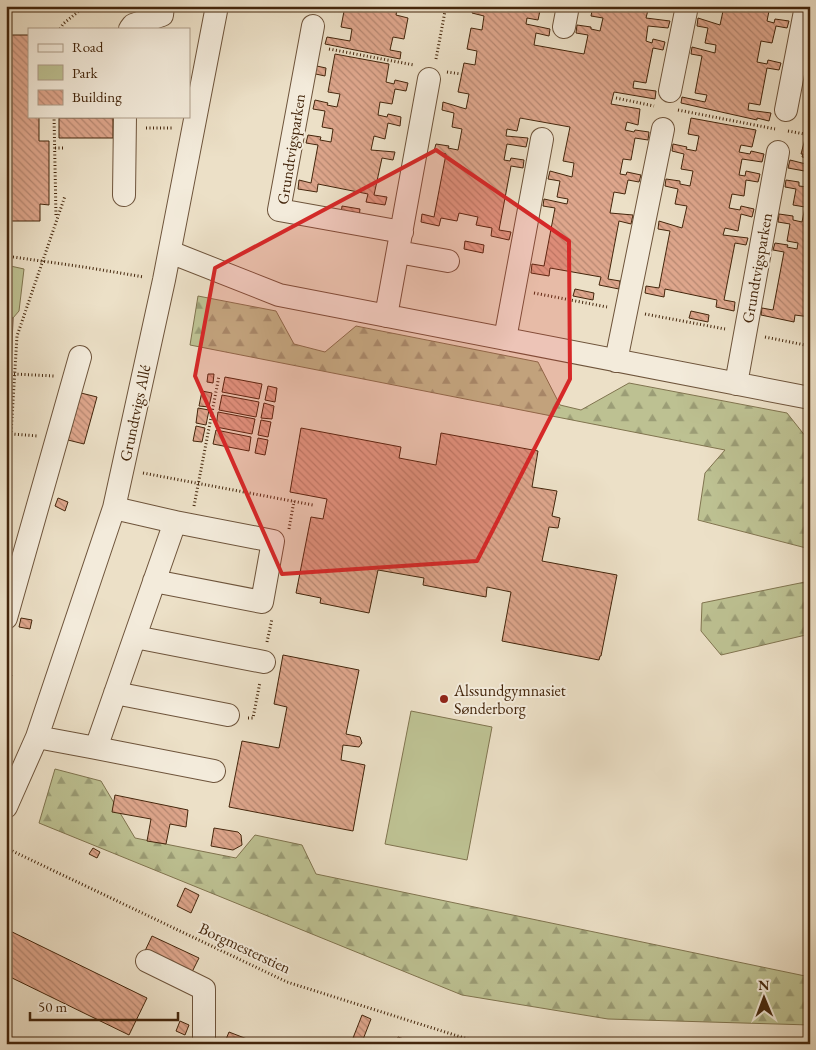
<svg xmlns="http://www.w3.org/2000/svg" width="816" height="1050" font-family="'EB Garamond',serif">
	<defs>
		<pattern id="forest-firs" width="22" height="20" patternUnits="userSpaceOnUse" patternTransform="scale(1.25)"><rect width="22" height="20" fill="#bdc192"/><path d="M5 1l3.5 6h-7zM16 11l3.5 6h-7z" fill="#9b9d76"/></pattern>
		<pattern id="building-back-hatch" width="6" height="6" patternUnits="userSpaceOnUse" patternTransform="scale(1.25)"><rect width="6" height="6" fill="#dea68c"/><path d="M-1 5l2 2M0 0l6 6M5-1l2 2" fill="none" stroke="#b68771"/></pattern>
	</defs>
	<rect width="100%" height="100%" fill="#ece0c7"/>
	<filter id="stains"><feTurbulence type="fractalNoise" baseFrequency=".004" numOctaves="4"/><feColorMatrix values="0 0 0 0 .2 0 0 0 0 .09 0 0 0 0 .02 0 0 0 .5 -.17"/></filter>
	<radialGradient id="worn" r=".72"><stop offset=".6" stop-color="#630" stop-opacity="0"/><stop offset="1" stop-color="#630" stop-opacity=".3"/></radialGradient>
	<path fill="#bdc192" stroke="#80744f" d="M6,265l18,4 -5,42 -6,7h-7z
		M411,711l81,16 -25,133 -82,-16z"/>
	<path fill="url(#forest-firs)" stroke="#80744f" d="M198,296l78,15 18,33 31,8 31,-26 182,36 22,43 21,5 48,-27 158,30 23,29v107l-112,-29 7,-47 20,-23 -535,-105z
		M810,581v53l-89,21 -20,-24 1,-28z
		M55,769l46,12 34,57 101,20 19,-23 47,10 14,29 494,103v48l-202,-6 -146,-24 -423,-172z"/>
	<path fill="url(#building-back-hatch)" stroke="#44260c" d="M345,6h53l-2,9 12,3 -4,21 -11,-2 -3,13 11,2 -1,7 -75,-15 2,-7 23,4 2,-12 -11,-2z
		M474,6h67l-3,14 -11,-2 -1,6 24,5 -1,7 -13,-3 -2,12 50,9 4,-19 -12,-2 1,-8 14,2v2l9,2 3,-13 -12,-2 2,-10h56l-3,12 24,3 -2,7 -20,-2 -2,15 6,2 1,-4 12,3 -2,8 -10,-2 -7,35 -12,-2 -1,7 23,3 -1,8 -41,-7 -3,12 29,5 -2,16 -11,-3 -2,8 9,2 1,-2 14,2 -1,8 -13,-2 -4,22 -8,-1 -3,15 6,1 1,-3 14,3 -2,7 -11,-2 -3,14 -11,-2 -4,21 23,2 -2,9 -12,-3 -11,58 12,2 -1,8 -20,-4 2,-8 -51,-9 -1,8 -18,-3 1,-9 12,2 11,-58 -12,-2 1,-7 23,5 1,-5 -11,-2 3,-16 -12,-2 2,-8 22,6 2,-14 -11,-2 7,-34 -50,-9 -3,13 -10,-2 -1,7 22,2 -2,9 -19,-3 -3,16 6,1 1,-3 13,2 -1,8 -12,-2 -12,64 12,2 -2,8 -18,-4 1,-8 -16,-3 2,-8 -19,-4 -2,8 -16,-3 -2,8 -18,-4 1,-8 12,3 12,-63 -12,-3 2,-7 13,2 -1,2 10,2 4,-21 -10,-2 2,-14 -12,-3 1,-8 23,7 3,-15 -11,-2 6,-29 11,2 2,-14 -10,-2 4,-21 11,2 2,-14 -12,-3z
		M712,6h58l-3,15 7,2 1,-4 14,2 -2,7 -11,-2 -4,17 -11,-2 -4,21 10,2 1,-4 13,3 -2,7 -12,-2 -7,37 -11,-2 -1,7 23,3 -2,8 -12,-3v2l-76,-17 1,-6 23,5 2,-7 -12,-2 7,-37 -11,-2 1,-7 23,6 1,-8 -11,-2 3,-15 -11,-2 1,-8 22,7 3,-14 -11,-2z
		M6,35h23v81h10v25h10v64l-9,-1v17h-34z
		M335,54l54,10 -3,18 8,2 1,-4 13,3 -2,8 -11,-2 -3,15 -12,-2 -2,13 9,2 1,-3 13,3 -1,9 -12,-3 -3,16 -11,-3 -3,14 24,2 -2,8 -11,-2 -8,37 13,2 -2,8 -19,-3 2,-8 -50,-10 -1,8 -19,-3 1,-9 12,3 7,-38 -12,-2 2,-8 13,2 -1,3 11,2 2,-13 -11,-2 3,-16 -12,-2 2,-9 13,3 -1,2 10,2 3,-13 -12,-2z
		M312,65l14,3 -1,8 -14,-3z
		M59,118h54v20h-54z
		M691,118l65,12 -4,17 -11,-2 -2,7 11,2 1,-3 13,3 -2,8 -20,-3 -3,16 6,1 1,-5 14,3 -2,8 -12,-2 -2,16 -12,-2 -3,14 11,2 1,-4 13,3 -2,8 -11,-3 -3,17 -13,-3 -2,7 25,3 -2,7 -11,-2 -11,57 11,2 -1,9 -18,-4 1,-7 -52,-11 -1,8 -19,-4 1,-7 13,2 11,-57 -12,-2 1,-8 23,7 5,-22 -12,-2 3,-15 -13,-3 1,-7 14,2v3l10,2 3,-15 -12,-2 3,-15 -12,-3 1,-7 14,3 -1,2 10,2 3,-15 -11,-2z
		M805,139l5,1v18l-8,-1 1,-3h-2z
		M790,160l20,5v7l-22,-4z
		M810,177v140l-15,-2 -1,7 -33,-7 1,-7 11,2 11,-58 -11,-2 2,-7 13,2 -1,2 10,2 1,-6 -11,-2 3,-17 -12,-2 1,-8 14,2v4l9,2 3,-15 -12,-2 3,-16 -11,-2 1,-7 13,2v4l9,1z
		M342,206l18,3 -1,8 -18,-3z
		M465,241l19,4 -1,8 -19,-4z
		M575,289l19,4 -1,7 -20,-4z
		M691,311l18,4 -1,7 -19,-4z
		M6,318h7l-4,109h-3z
		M208,374h6l-1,9 -6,-1z
		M225,377l37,7 -3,15 -37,-7z
		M268,386l9,2 -2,14 -10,-2z
		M202,391l10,2 -3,14 -10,-1z
		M81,393l16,4 -13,47 -16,-4z
		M222,395l37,7 -3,15 -37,-7z
		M264,403l10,3 -2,13 -11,-1z
		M198,408l11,2 -3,15 -10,-2z
		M218,412l37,7 -3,15 -36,-7z
		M261,420l10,2 -3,15 -10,-2z
		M196,426l9,2 -3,14 -9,-1z
		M301,428l100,19 -2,11 37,7 5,-32 97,18 -6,36 25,4 -5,25 8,2 -2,10 -9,-1 -7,34 75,14 -16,81h-1l-1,4 -97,-19 9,-49 -24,-5 -1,10 -63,-12 1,-7 -46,-8 -9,43 -49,-10 1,-5 -25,-5 15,-76 12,2 4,-20 -37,-7z
		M216,430l35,7 -2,14 -36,-7z
		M258,438l10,2 -3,15 -10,-2z
		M58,498l10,4 -3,9 -10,-5z
		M21,618l11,2 -2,9 -11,-2z
		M283,655l76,15 -13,64 14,3 2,6 -3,4 -16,-2 -2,15 24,5 -12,66 -124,-24 13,-66 37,7 8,-41 -13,-3z
		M6,673l6,2 -6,16z
		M115,795l73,15 -2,17 -16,-3 -4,20 -19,-3 4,-22 -39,-7z
		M214,828l24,4 3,3 1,10 -9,5 -22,-4z
		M93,848l7,4 -3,6 -8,-4z
		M185,888l14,7 -8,18 -14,-7z
		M6,929l141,69 -18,37 -123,-60z
		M152,936l47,22 -8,16 -47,-21z
		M362,1015l9,4 -9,23 -9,-4z
		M180,1021l9,4 -4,10 -9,-4z
		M229,1032l31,12h-36z
		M398,1037l6,2 -1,5h-7z"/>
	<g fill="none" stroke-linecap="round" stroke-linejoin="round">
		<g stroke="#6e543b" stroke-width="24">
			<path id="minor" d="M313,26l-34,184 123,22
				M564,27l4,-21
				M130,29l3,-4 29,-10 1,-9
				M670,91l17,-85
				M786,110l20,-104
				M124,195l1,-79
				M170,252l109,43 531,103
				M398,252l50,9
				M386,316l43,-237
				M505,339l37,-200
				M616,361l47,-232
				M736,384l42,-232
				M154,581l108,21 11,-61 -98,-19
				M6,618l74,-261
				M135,637l129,25
				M115,693l113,22
				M37,737l59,11 79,-226 -61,-14
				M96,748l118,23
				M6,807l31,-70 77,-229 50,-228 53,-274
				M147,961l57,28v55"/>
		</g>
		<path stroke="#44260c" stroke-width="3" stroke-dasharray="1 2.5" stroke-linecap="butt" d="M6,7l79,-1 -22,18 -3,5
			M329,49l85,16
			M436,59l10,-53
			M447,72l14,2
			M616,98l38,8
			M678,110l97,19
			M54,116l2,100
			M146,128h26
			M788,131l22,4
			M55,148h10
			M6,256l78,11 60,10
			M534,293l73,14
			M645,314l80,15
			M765,337l45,9
			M14,374l40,2
			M6,434h5l6,-98 48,-140
			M11,434l27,2
			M143,473l170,32
			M194,506l25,-130
			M289,529l5,-28
			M267,642l5,-23
			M248,718h5l7,-36
			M6,848l281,134 196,62"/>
		<use href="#minor" stroke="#f3ebdb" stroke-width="22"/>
	</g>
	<path fill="#d62828" fill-opacity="0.2" stroke="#d62828" stroke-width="4" stroke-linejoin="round" d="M436,150l133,91 1,138 -93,182 -195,13 -87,-198 20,-108z"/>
	<circle fill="#8f2418" stroke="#f3ebdb" stroke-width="2" cx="444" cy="699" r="5"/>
	<g text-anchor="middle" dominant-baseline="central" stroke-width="4" stroke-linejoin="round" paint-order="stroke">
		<g font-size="16" fill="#44260c" stroke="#f3ebdb">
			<text transform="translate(291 149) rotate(-81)">Grundtvigsparken</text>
			<text transform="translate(757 268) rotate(-80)">Grundtvigsparken</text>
			<text transform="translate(135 413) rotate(-78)">Grundtvigs Allé</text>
			<text transform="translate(245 948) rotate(25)">Borgmesterstien</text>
		</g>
		<g font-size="16" fill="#44260c" stroke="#f3ebdb" text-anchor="start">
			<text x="454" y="690">Alssundgymnasiet<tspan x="454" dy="18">Sønderborg</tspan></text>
		</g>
	</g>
	<rect width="816" height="1050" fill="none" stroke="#ece0c7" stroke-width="25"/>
	<rect x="8" y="8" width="801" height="1035" fill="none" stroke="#44260c" stroke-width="2.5"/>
	<rect x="12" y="12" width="791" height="1025" fill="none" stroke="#44260c"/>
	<rect x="28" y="28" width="162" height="90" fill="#f3ebdb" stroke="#ad9c88"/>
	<rect x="38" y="44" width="25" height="8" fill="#f3ebdb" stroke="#ad9c88"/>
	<text x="72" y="52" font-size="15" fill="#44260c">Road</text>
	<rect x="38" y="65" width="25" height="15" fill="#bdc192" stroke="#ad9c88"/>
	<text x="72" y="78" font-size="15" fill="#44260c">Park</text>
	<rect x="38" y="90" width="25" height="15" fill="url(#building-back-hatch)" stroke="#ad9c88"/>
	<text x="72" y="102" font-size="15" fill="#44260c">Building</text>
	<g transform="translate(764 998) rotate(359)" stroke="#f3ebdb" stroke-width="4" paint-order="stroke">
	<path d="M0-4L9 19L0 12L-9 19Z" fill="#44260c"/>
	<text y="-8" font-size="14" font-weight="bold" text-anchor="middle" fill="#44260c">N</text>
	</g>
	<path d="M30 1012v8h148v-8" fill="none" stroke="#44260c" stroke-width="2.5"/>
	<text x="38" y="1012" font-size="15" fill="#44260c" stroke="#f3ebdb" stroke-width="4" paint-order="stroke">50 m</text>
	<rect width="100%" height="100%" filter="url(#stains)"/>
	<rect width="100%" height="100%" fill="url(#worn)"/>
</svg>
